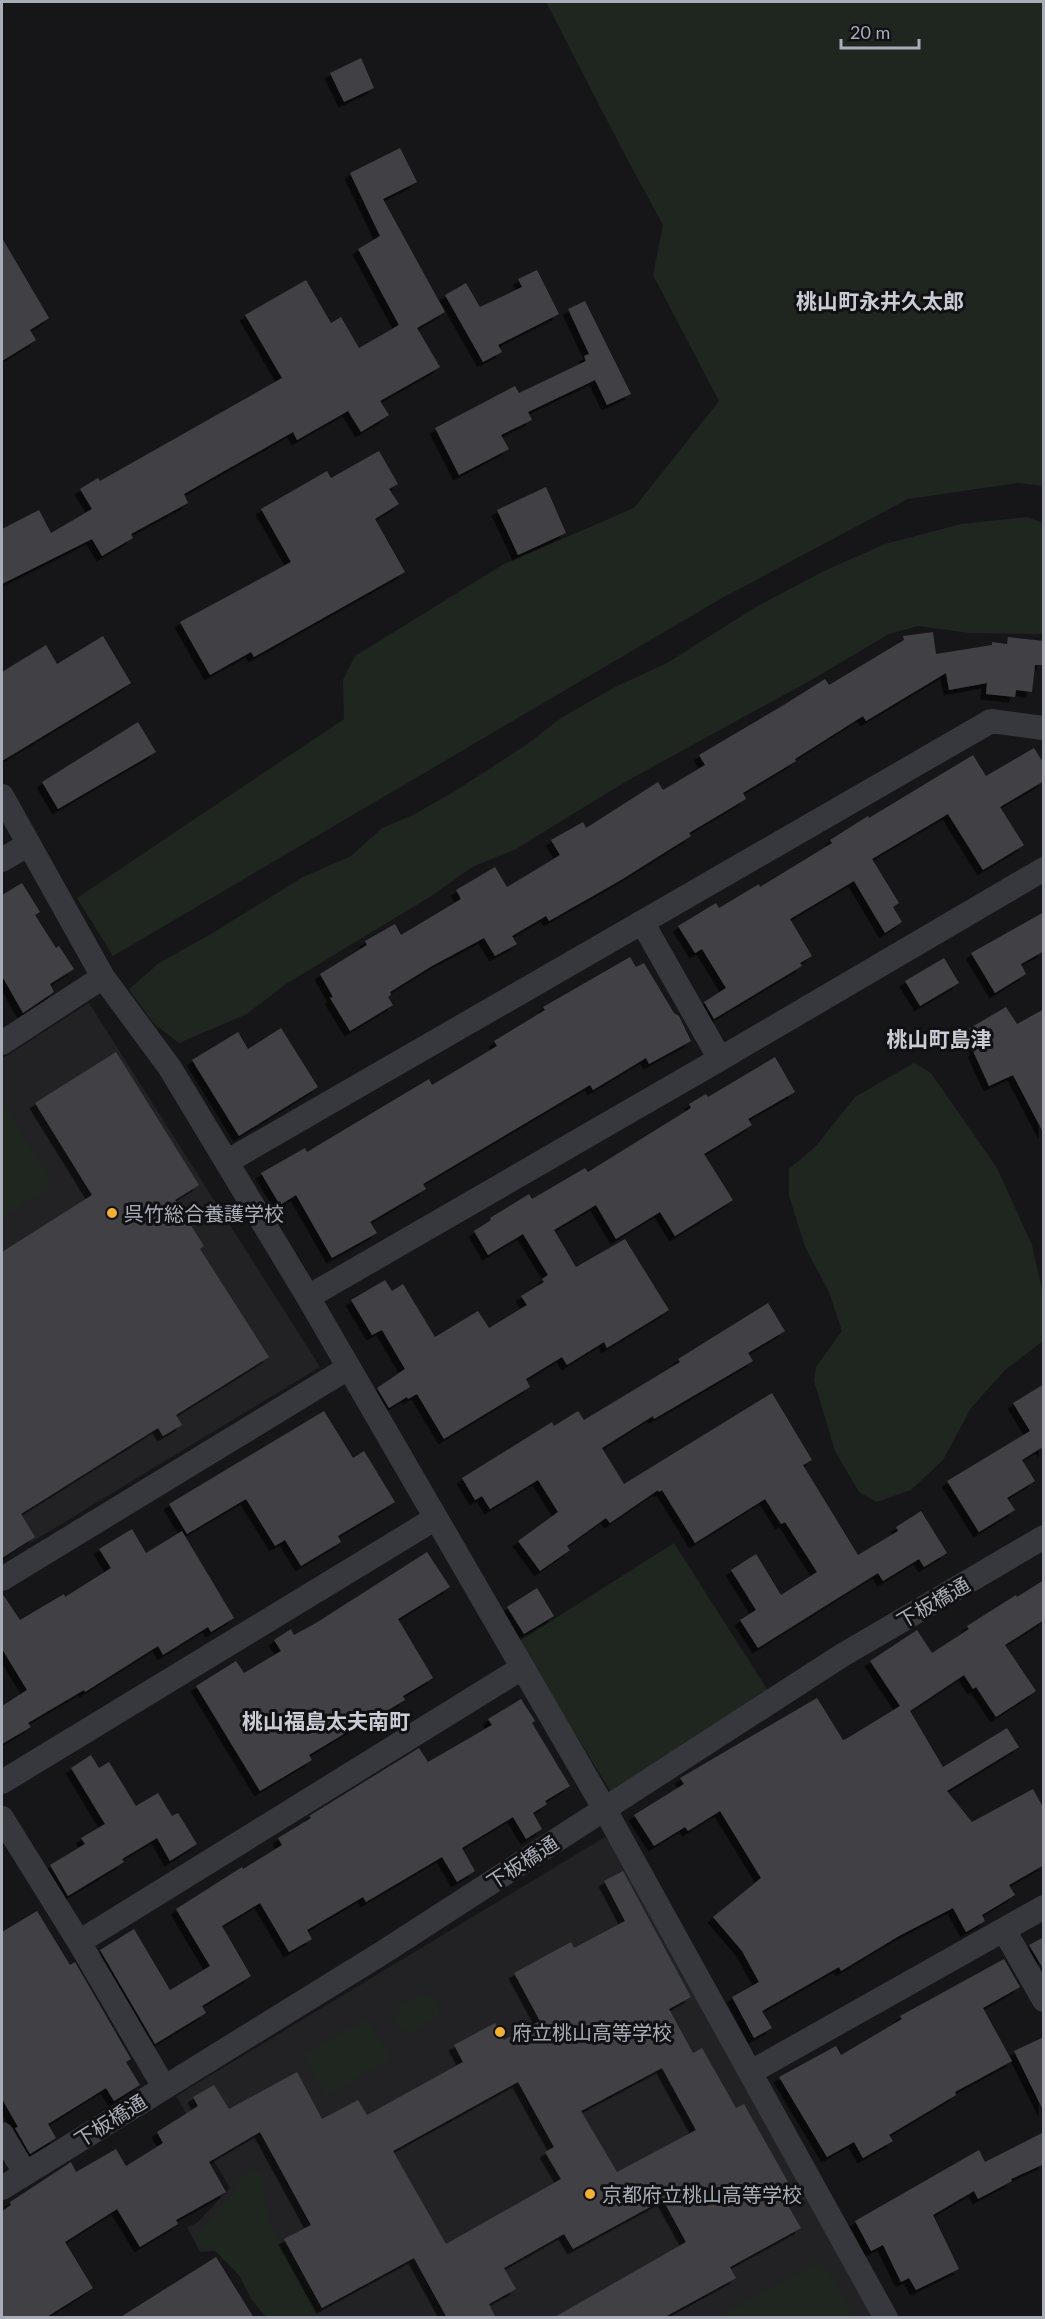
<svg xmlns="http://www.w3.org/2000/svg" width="1045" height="2319" font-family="Lato,'Noto Sans JP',sans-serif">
	<defs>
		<filter id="shadow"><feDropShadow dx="-5.5" dy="5.5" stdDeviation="0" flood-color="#0009"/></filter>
	</defs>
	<rect width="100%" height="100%" fill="#161618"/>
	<path fill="#222225" d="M89,1003l231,364 -318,193v-501z
		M605,1837l16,18 253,462h-605l-36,-67 -33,2 -13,-25 10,-4 33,-35 -54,-92z"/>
	<path fill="#1e261f" d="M546,2h497v484l-25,-3 -110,16 -186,99 -609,358 -36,-58 267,-179 -1,-39 12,-24 149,-92 130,-56 85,-107 -66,-126 10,-50 -37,-68z
		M1027,517l16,6v111l-73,-1 -52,-7 -29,8 -76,45 -188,103 -109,67 -42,17 -46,32 -142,86 -39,30 -68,29 -26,-20 -24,-34 30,-26 52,-29 92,-57 48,-21 31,-28 31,-13 42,-24 71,-46 35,-27 54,-31 52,-24 89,-56 68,-36 61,-27 76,-20z
		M914,1063l17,10 66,95 35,77 11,49v47l-37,28 -35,39 -28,52 -32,30 -34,12 -18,-10 -24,-41 -21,-70 2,-14 26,-36 -13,-39 -24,-45 -16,-51v-27l26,-22 40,-50z
		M2,1101l52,84 -52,33z
		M674,1543l95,149 -158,100 -93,-150z
		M421,1993l13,5 6,14 -3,5 -27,16 -10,-3 -6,-10 4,-13z
		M368,2018l23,42 -66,36 -22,-42z
		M250,2170l9,1 8,10 -1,22 3,19 53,95h-56l-15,-18 -12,-24 -23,-23 -18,-6 -3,-10 39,-44 6,-15z
		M822,2260l32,57h-136z"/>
	<path fill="#404145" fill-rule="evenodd" filter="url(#shadow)" d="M361,58l13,30 -30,14 -14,-29z
		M400,148l17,34 -34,17 62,113 -28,16 23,39 -60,34 9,14 -28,17 -13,-21 -51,29 -4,-8 -109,62 4,9 -57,31 2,4 -31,18 -10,-17 -90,45v-55l37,-19 12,23 41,-24 -12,-20 18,-11 2,3 182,-103 -37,-63 61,-35 25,43 10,-6 18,31 40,-23 -41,-76 22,-13 -30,-63z
		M2,238l47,80 -19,12 6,10 -34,21z
		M537,270l22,44 -61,31 4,7 -19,10 -38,-67 21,-12 14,24 42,-20 -4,-8z
		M585,301l46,93 -24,11 -12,-25 -67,32 4,8 -31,15 8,14 -50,26 -24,-47 80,-42 4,7 67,-32 -2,-5 5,-2 -21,-45z
		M379,451l19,33 -9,5 10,15 -24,15 30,53 -151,85 -3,-5 -41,23 -30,-53 111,-60 -30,-53 66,-38 4,7z
		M546,487l20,46 -48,22 -21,-45z
		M933,632l3,22 56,-9v-3l15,2 1,-7 36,4 -2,24h-7l-3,27 -16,-2 -1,7 -29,-3 1,-11 -38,7 -3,-17 -80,48 -3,-5 -68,43 1,2 -53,32 3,6 -57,34 2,3 -70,44 -72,41 -3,-5 -34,20 5,8 -22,12 -11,-18 -52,28 -42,26 1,3 -3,2 5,8 -43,26 -20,-33 3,-1 -13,-23 47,-29 -2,-4 30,-17 6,11 60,-36 -5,-9 39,-23 12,20 53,-32 -9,-15 32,-18 3,6 72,-46 5,8 42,-25 -6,-10 83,-49 43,-27 4,6 75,-45 -1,-4z
		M103,636l28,47 -129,78v-89l44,-27 11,19z
		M138,722l18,30 -98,57 -16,-27z
		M1034,748l10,16v17l-44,26 24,38 -41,25 -35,-56 -76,45 27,44 -6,4 9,15 -17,11 -31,-52 -64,38 22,37 -12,7 2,3 -88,53 -10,-17 22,-14 -24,-39 -7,4 -17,-27 38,-23 3,5 40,-24 1,3 72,-44 -2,-3 38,-24 1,2 104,-63 13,21z
		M22,883l18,29 -5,3 21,33 3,-2 15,23 -24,15 4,8 -31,21 -21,-37v-81z
		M1044,912v39l-23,13 5,10 -31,19 -24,-40z
		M630,957l6,10 8,-4 30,50 5,3 12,25 -42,23 -3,-6 -53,32 -3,-5 -167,99 3,5 -56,33 7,11 -45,25 -36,-63 -16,10 -19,-32 44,-25 2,4 122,-73 3,6 65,-39 -3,-5 51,-31 -2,-3z
		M944,958l15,25 -39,23 -15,-25z
		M1006,1007l11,17 27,-15v125l-31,-59 -24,11 -16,-35 3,-1 -11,-19z
		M281,1028l37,59 -79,49 -47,-76 46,-28 10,17z
		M116,1052l83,133 -24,15 29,46 -4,3 69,108 -93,58 6,10 -19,11 -5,-8 -137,86 14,23 -33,21v-306l90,-57 -57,-92z
		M775,1057l20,35 -47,27 4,6 -48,29 29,46 -58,36 -15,-24 -44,27 -20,-34 -42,25 22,37 49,-28 44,71 -62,38 -3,-6 -37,23 -5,-8 -36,22 4,8 -86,52 -27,-45 -9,5 -1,-2 -18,11 -12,-20 28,-19 -23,-39 -10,5 -21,-35 34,-20 7,11 11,-7 32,53 43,-26 11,17 38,-23 -6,-9 23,-14 -2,-3 6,-4 -25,-41 -35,21 -14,-24 17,-11 -1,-2 39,-24 3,5 53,-31 3,4 103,-64 -2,-4 17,-10 2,3z
		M768,1303l17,28 -37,22 5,8 -99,58 -1,-3 -51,32 22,36 148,-91 40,67 -9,5 55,90 40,-24 -2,-4 25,-16 26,42 -23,14 -5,-8 -36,22 -5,-8 -120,75 -18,-28 16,-10 -25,-40 25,-16 25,41 36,-23 -32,-50 -4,2 -16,-25 -70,44 -33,-53 -3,2 -1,-2 -48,33 -4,-5 -39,28 3,4 -30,21 -22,-30 40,-29 -20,-32 -48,29 -8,-13 -7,4 -13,-22 90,-56 2,4 24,-15 6,9 96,-58 -2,-3z
		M1044,1384v69l-3,-5 -19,12 13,21 -28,17 8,12 -36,22 -32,-51 83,-50 -17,-28z
		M324,1411l29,47 11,-7 31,51 -57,34 3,6 -40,24 -16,-26 -10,6 -29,-47 -59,35 -18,-30z
		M132,1529l14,24 36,-22 52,87 -23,14 -3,-5 -45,28 -5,-9 -73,46 -1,-2 -56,33 3,4 -29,17v-38l25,-16 -25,-41v-56l18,27 44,-26 1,3 46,-29 -12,-19z
		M427,1552l23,35 -52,32 35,59 -30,18 2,4 -27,16 -1,-2 -68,41 3,5 -52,31 -64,-105 40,-25 8,12 37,-22 -7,-11 17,-11 3,6 22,-12z
		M1044,1580v40l-39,25 31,46 -40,26 -20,-30 -3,2 -9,-14 -54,36 33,56 64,-39 12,19 -72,44 25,31 61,-33 11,20v56l-35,20 6,10 -33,20 3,6 -19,11 -13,-24 -54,28 -58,35 -2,-4 -77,44 10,17 -18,10 -22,-41 27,-15 -17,-31 -29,-34 48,-39 -41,-67 -32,20 -3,-4 -31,19 -20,-31 50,-31 -4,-6 137,-80 26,42 3,-1 54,-33 -30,-45 47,-31 15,23 37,-24 -2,-3 49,-31 1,2z
		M537,1588l17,28 -30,18 -17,-27z
		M521,1699l14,22 -3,2 38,63 -25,15 2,3 -14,9 9,16 -16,10 -13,-22 -51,31 13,23 -18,11 -15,-25 -76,45 -3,-5 -56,33 5,9 -23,13 -29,-49 -38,23 29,50 -49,30 4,7 -51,31 -55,-94 34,-21 36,61 40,-24 -34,-57 66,-42 1,2 39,-24 -4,-7 33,-20 -2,-2 110,-68 9,14 64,-37 -4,-6z
		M91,1755l8,13 10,-6 27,44 22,-13 14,23 6,-3 19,31 -27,17 -13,-23 -35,21 2,3 -56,34 -18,-31 35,-21 -4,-6 24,-14 -34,-56z
		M623,1871l68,126 -22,12 24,44 9,-5 34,60 8,-4 53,94 -10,6 14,24 -71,39 6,11 -73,40h-110l133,-76 -23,-42 -90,49 -9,-15 -60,34 12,21 -27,15 7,14h-49l-33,-60 -92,50 -38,-69 27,-14 -51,-93 -51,30 17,30 -50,28 2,4 -38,23 -23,-38 -52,33 28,46 -48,30h-43v-107l9,-6 -1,-3 61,-40 5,10 40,-23 10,17 37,-23 -6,-11 41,-26 -5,-9 21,-12 15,24 68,-37 25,47 36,-19 9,15 96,-53 -9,-17 41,-22 9,17 36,-19 -26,-48 57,-31 3,6 51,-27 -21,-40zM662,2068l34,62 -79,42 -36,-61zM518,2082l36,65 -9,5 16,27 -115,65 -53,-93z
		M37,1911l33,54 5,-3 56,97 -5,3 14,23 -26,16 -8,-13 -58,36 8,14 -26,16 -15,-26 3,-1 -16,-28v-167z
		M1044,1937v33l-15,-25z
		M1004,1959l16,28 -37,21 29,53 -57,31 1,3 -67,40 4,6 -30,17 -9,-16 -27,15 -48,-80 57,-31 5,9 61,-36 -2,-3z
		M1044,2037v75l-30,-61z
		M1044,2132v32l-33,15 1,2 -34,18 -4,-8 -41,24 26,54 -43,21 -7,-12 -8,4 -18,-37 -12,6 -16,-30 124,-71 6,12z
		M216,2257l38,61h-135z"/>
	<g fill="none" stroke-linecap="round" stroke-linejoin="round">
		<path stroke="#37383d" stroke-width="24" d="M2,796l101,181 67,91 138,229 296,511 282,510
			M2,860l27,-16
			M642,922l78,137
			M2,1043l101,-66
			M228,1161l763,-440 53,7
			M308,1297l412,-238 324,-190
			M2,1579l346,-211
			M2,1782l434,-264
			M2,1818l77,124 85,145
			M1004,1930l40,70
			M79,1942l443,-274
			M751,2072l293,-165
			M2,2134l23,39
			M2,2188l380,-235 459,-297 203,-119"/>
	</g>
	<g fill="#f2b134" stroke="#111113" stroke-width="2">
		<circle cx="112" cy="1213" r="6"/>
		<circle cx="500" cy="2032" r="6"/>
		<circle cx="590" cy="2194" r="6"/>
	</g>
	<g text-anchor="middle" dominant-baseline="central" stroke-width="6" stroke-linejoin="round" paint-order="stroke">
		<g font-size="20" fill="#a8adb8" stroke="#111113" text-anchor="start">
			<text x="124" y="1213">呉竹総合養護学校</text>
			<text x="512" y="2032">府立桃山高等学校</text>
			<text x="602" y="2194">京都府立桃山高等学校</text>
		</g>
		<g font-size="20" fill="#a8adb8" stroke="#111113">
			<text transform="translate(933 1602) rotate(-30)">下板橋通</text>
			<text transform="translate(522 1862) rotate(-33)">下板橋通</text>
			<text transform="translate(110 2120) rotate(-32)">下板橋通</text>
		</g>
		<g font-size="21" font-weight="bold" fill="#c9ccd4" stroke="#111113">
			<text x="880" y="300">桃山町永井久太郎</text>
			<text x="939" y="1038">桃山町島津</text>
			<text x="326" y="1720">桃山福島太夫南町</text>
		</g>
	</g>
	<rect width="1045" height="2319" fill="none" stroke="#a8adb8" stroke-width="6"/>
	<path d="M841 39v9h78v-9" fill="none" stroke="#a8adb8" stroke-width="3"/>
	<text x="850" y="39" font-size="18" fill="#a8adb8" stroke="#111113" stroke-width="4.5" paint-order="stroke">20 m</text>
</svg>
